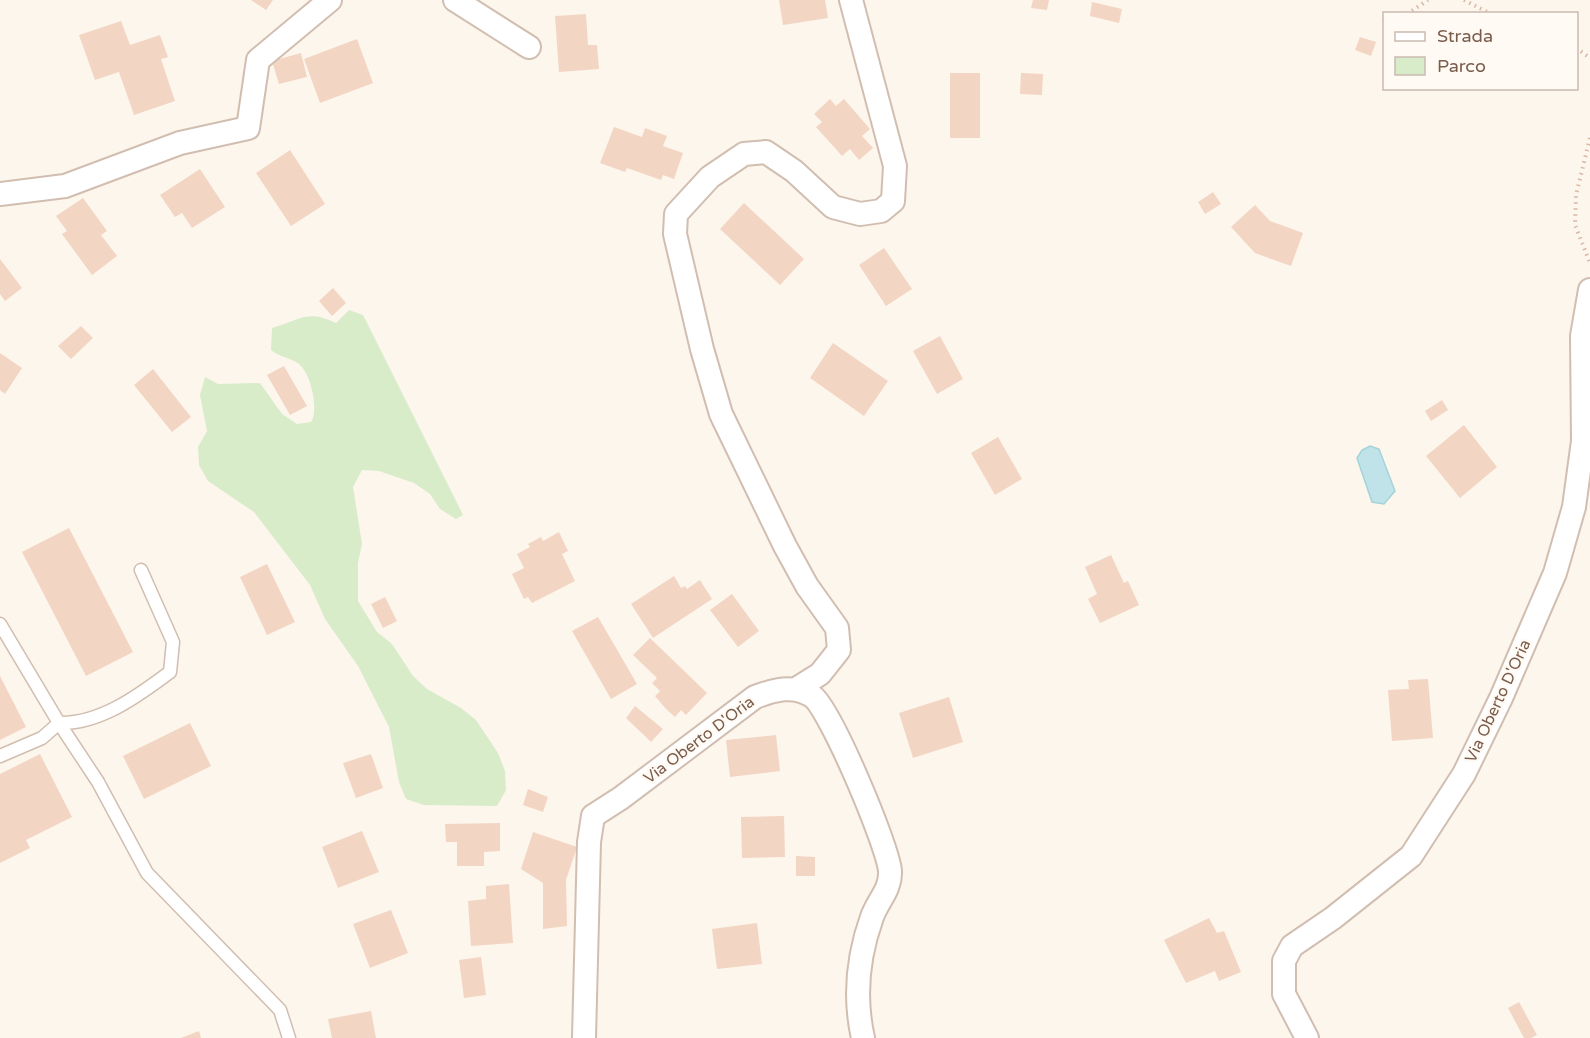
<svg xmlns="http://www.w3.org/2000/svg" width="1590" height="1038" font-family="'Varela Round',sans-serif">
	<rect width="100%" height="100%" fill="#fdf6ec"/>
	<path fill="#d8ecc9" d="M349,310l14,5 100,200 -7,4 -16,-10 -10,-15 -16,-11 -35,-12 -17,-1 -9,17 9,57 -4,19v38l19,31 15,12 21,32 14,13 34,19 15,12 22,33 7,18 1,19 -9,16 -73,-1 -18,-6 -7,-17 -10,-55 -31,-61 -33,-47 -15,-34 -56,-73 -46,-31 -9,-16 -1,-18 9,-16 -7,-36 5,-18 13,7 42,-1 22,31 15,10 14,-2c8,-12 0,-46 -10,-56 -7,-8 -21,-8 -30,-16l1,-22c29,-8 34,-19 64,-5z"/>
	<path fill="#bfe3e8" stroke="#a5d3da" stroke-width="1.5" d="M1370,446l9,3 16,42 -11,13 -12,-2 -15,-44 5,-8z"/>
	<path fill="#f3d5c3" d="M251,0h22l-7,10z
		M779,0h46l3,18 -45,7z
		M1033,0h16l-2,10 -16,-2z
		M1092,2l30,7 -3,14 -29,-7z
		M586,14l2,31h9l2,24 -40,3 -4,-56z
		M121,21l9,24 30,-10 8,22 -7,2 14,42 -41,14 -15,-43 -24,8 -16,-45z
		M1360,37l16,5 -5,14 -16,-6z
		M357,39l16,44 -53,20 -16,-44z
		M301,53l6,24 -28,7 -7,-23z
		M950,73h30v65h-30z
		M1021,73l22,1 -1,21 -22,-1z
		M830,99l6,7 8,-7 26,30 -8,7 11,12 -14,12 -9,-11 -8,7 -26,-29 6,-5 -8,-8z
		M614,127l28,10 3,-9 22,8 -4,10 20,7 -9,26 -11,-4 -2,5 -34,-12 -2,4 -25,-9z
		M290,150l35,54 -34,22 -35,-53z
		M200,169l25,38 -33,21 -10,-15 -7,4 -15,-22z
		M1213,192l8,12 -16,10 -7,-12z
		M83,198l24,33 -6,4 16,21 -25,19 -30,-41 5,-3 -11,-15z
		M744,203l60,56 -24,26 -60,-56z
		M1255,205l15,16 33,12 -12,33 -36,-13 -24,-26z
		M884,248l28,41 -26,17 -27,-41z
		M0,259l22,29 -17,13 -5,-7z
		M333,288l13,15 -14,13 -13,-15z
		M81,326l12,12 -22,21 -13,-13z
		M940,336l23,43 -26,15 -24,-43z
		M833,343l55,38 -24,35 -54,-38z
		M0,353l22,15 -17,26 -5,-4z
		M284,366l23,40 -17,9 -23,-40z
		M153,369l38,48 -19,15 -38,-47z
		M1442,400l6,10 -17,11 -6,-10z
		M1464,425l33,42 -37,31 -34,-42z
		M998,437l24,42 -27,16 -24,-42z
		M69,528l64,124 -47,24 -64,-124z
		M559,532l9,19 -6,3 13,27 -43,22 -4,-6 -4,2 -12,-25 12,-6 -7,-14 13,-7 -2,-3 13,-7 2,4z
		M1111,555l13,28 4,-2 11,24 -39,18 -12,-24 9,-5 -12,-27z
		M267,564l28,58 -28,13 -27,-58z
		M674,576l7,12 4,-2 2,3 13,-9 12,19 -59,39 -22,-34z
		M732,594l27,37 -21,16 -28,-37z
		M385,597l12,24 -14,7 -12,-24z
		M598,617l39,67 -26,15 -39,-68z
		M650,638l57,55 -21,22 -5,-5 -6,7 -9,-8 -11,-13 5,-5 -8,-8 5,-5 -24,-23z
		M0,676l26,51 -26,13z
		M1428,679l5,59 -41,3 -4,-51 21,-1 -1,-9z
		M949,697l14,45 -50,16 -14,-45z
		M635,706l28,23 -12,13 -25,-24z
		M190,723l21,43 -67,33 -21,-43z
		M776,735l4,36 -50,6 -4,-37z
		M40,754l32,63 -46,23 4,8 -30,15v-89z
		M371,754l12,34 -27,10 -13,-35z
		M528,789l20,8 -5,15 -20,-7z
		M784,816l1,41 -43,1 -1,-41z
		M500,823v28l-16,1v14h-27v-24h-11l-1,-18z
		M362,831l17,41 -41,16 -16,-41z
		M533,832l44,15 -11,33 1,46 -24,3v-46l-22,-14z
		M796,856l19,1v19h-19z
		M509,884l4,59 -42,3 -3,-45 18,-2v-13z
		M391,910l17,43 -38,15 -17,-44z
		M1209,918l8,15 7,-2 17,41 -22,9 -4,-10 -29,12 -22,-43z
		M757,923l5,41 -45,5 -5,-40z
		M481,957l5,38 -22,3 -5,-38z
		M1519,1002l18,33 -6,3h-7l-16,-30z
		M371,1011l5,27h-44l-4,-19z
		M199,1031l2,7h-20z"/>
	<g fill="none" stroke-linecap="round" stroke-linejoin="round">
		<g stroke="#d1beb0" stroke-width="15">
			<path id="service" d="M0,624l59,99c41,1 79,-27 111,-51l3,-30 -32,-72
				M0,756l42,-18 17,-15 39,59 49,91 133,137 9,28"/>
		</g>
		<g stroke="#d1beb0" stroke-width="26">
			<path id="minor" d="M455,0l74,47
				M0,194l65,-8 115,-43 68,-15 10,-68 72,-60
				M796,689l24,-15 19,-24 -2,-22 -30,-42 -22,-40 -64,-132 -19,-65 -27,-115 1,-20 34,-37 34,-23 22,-2 28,19 39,36 27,7 21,-3 12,-10 2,-35 -44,-166
				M584,1038l5,-196 4,-26 28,-18 134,-101c19,-7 38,-13 57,-1 18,12 76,150 78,175 1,19 -12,29 -18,46 -14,39 -18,81 -9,121
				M1307,1038l-23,-44v-33l8,-15 41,-28 78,-62 53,-82 37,-76 54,-125 19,-66 9,-66 -1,-105 8,-46"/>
		</g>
		<path stroke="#d9b8a5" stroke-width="4" stroke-dasharray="1.5 4.5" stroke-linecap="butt" d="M1464,0l27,14
			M1407,14l21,-14
			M1384,21v-1
			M1576,48l14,10
			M1590,138l-14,57 -1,30 15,38"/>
		<use href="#service" stroke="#fff" stroke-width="12"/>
		<use href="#minor" stroke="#fff" stroke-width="22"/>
	</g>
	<g text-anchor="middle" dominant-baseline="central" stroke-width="5" stroke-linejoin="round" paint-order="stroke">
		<g font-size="16" fill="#7a5c4d" stroke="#fffaf3">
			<text transform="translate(1498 701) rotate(-65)">Via Oberto D'Oria</text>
			<text transform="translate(699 740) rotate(-37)">Via Oberto D'Oria</text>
		</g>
	</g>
	<rect x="1383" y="12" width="195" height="78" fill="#fffaf3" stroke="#cabbb1" stroke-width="1.5"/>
	<rect x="1395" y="32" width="30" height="9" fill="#ffffff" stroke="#cabbb1" stroke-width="1.5"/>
	<text x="1437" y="42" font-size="18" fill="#7a5c4d">Strada</text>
	<rect x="1395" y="57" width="30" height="18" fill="#d8ecc9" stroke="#cabbb1" stroke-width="1.5"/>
	<text x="1437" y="72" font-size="18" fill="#7a5c4d">Parco</text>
</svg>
